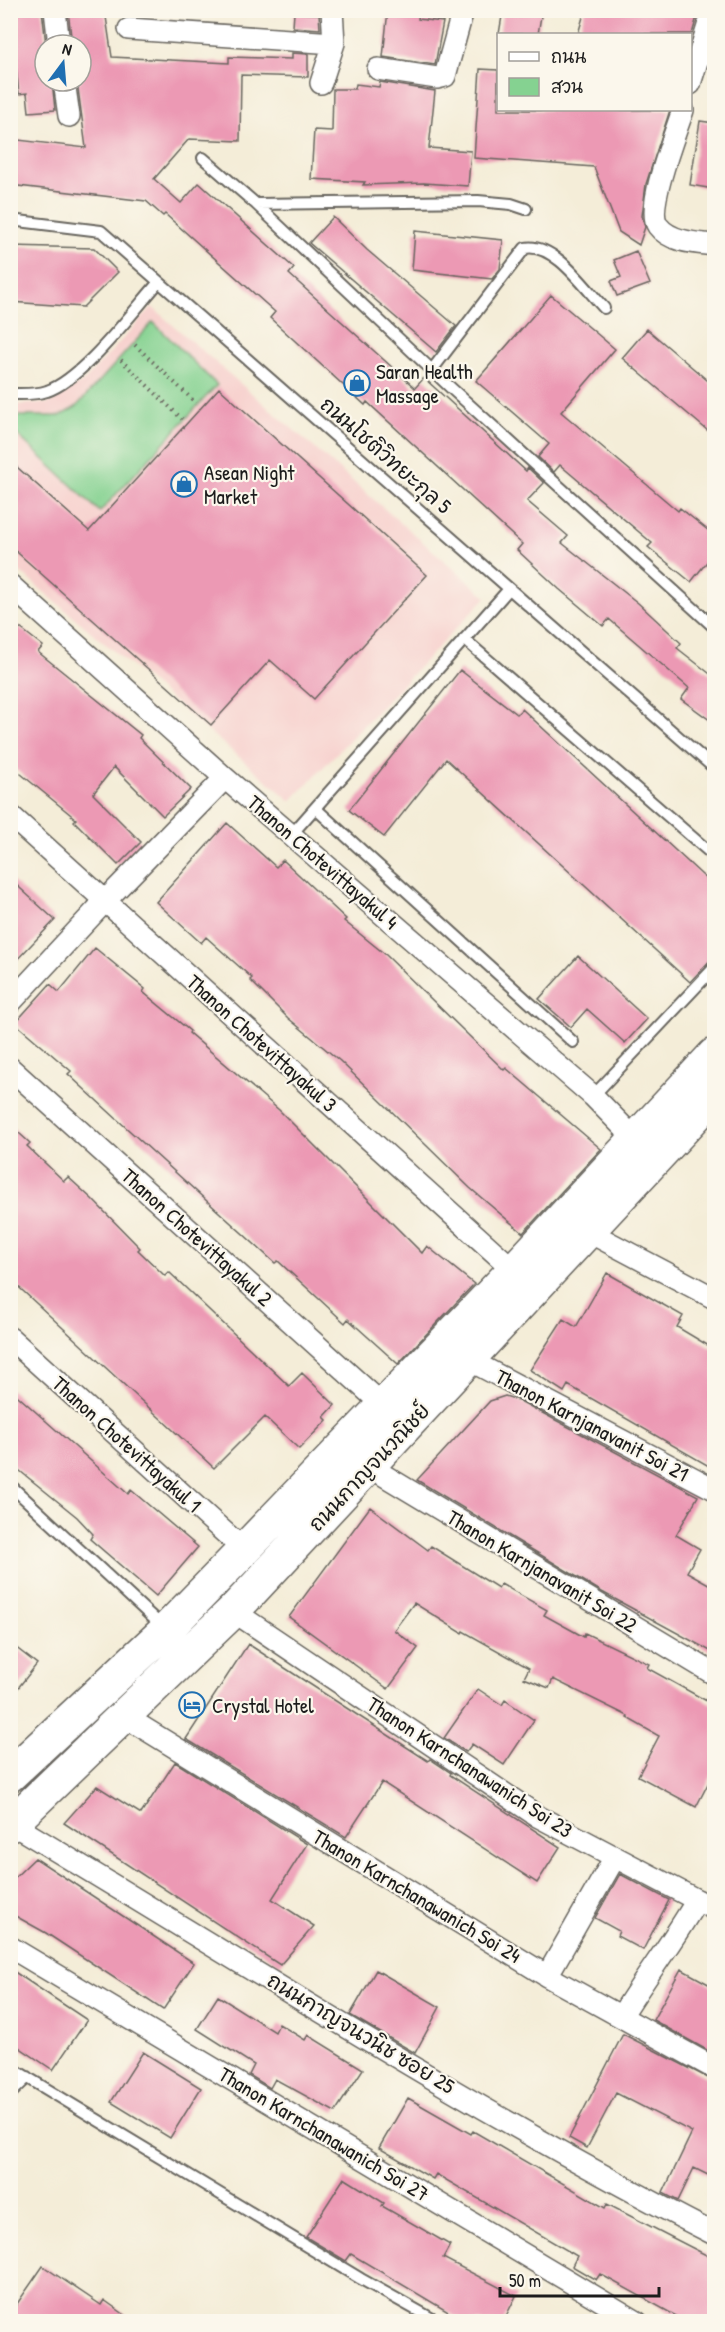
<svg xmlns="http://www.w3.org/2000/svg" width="725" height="2332" font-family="'Patrick Hand','Playpen Sans Thai',sans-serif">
	<rect width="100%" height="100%" fill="#fbf7ec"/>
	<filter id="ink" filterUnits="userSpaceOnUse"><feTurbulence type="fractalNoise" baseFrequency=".0167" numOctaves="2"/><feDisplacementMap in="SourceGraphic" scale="12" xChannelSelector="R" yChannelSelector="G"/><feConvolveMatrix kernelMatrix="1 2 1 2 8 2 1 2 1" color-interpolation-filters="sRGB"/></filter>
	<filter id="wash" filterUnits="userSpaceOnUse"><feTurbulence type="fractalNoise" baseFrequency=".008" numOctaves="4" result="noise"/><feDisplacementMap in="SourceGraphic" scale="24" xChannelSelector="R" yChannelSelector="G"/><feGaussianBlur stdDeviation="1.35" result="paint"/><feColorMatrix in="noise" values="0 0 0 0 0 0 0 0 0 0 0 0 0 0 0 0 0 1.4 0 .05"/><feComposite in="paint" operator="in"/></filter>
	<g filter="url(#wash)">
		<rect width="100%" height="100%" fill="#f4edd8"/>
		<path fill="#f7d0cd" d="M152,307l334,290 -195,204 -280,-237 -1,-159 39,-2 36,-23z"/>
		<path fill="#85d291" stroke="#507756" stroke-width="1.5" d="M153,322l64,63 -117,127 -89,-83v-13h49l16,-9z"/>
		<g id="blocks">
			<path fill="#ec99b4" d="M10,10h32l4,35 -1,36h7l3,29 -26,2 -2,-19 -8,1z
				M68,10h37l7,47 117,6v-6l63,2v-6l16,1v23l-67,-2 -1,66 -51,-2 -35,40 27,24 18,-20 95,85 -5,6 126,114 9,-10 102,93 2,-3 16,15 -17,18 41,35 -6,7 76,60 43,40 -4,5 37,29v46l-33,-24 8,-11 -80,-69 -6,7 -44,-37 -42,-39 5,-6 -155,-142 -2,3 -95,-87 5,-6 -110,-98 -2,2 -17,-15 -136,-16v-46l76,9 -9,-67h4v-36h-9z
				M388,10h31l-1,9 25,3 -8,43 -52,-8z
				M503,10h39l-4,24h-39z
				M585,10h114l-7,24h-114z
				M294,13l25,1 1,15 -27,-2z
				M480,69l18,1v40h172l-24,74 -4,32 3,11 -6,18 -20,-13 -25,-65 -120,-9z
				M380,82l55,9 -6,57 42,3 -3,35 -44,-3 -61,2 2,-3 -54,-3 3,-49 18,1 1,-42h22l1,-5 23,3z
				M700,121l14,2v66l-24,-4z
				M333,217l34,33 89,76 -20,26 -127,-109z
				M415,231l88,9 -3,29 -8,10 -80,-9z
				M10,246l84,2 24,24 -35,35 -73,-5z
				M636,251l14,33 -33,12 -6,-15 10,-4 -7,-17z
				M551,295l64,54 -54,63 117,99 2,-3 34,27v18l-23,29 -43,-35 4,-4 -92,-78 -6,7 -16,-15 11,-13 -73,-63z
				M647,329l67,57v50l-92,-78z
				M219,388l208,187 -113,124 -44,-39 -59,65 -201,-179v-85l79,70z
				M10,620l33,26 -5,6 103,83 -2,3 52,51 -28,27 -49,-49 -21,27 48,48 -23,23 -44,-44 2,-2 -66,-54z
				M460,670l57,44 5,-5 192,177v70l-24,26 -244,-223 -62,78 -35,-27z
				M227,823l49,44 7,-7 63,59 -2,2 42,34 118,115 2,-2 95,81 -78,84 -53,-45 -130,-127 -52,-43 -38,-38 2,-2 -46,-41 -5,6 -45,-41z
				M10,879l45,41 -45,47z
				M95,948l50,41 -2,3 47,39 -1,2 90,77 143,143 5,-7 47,38 -76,80 -50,-45 -3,4 -67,-62 -3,2 -155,-141 -52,-48 3,-3 -56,-48 35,-39 9,8z
				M578,956l69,63 -22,24 -38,-34 -16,18 -32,-28z
				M10,1125l20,18 -3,3 37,35 4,-4 24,22 48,49 -2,2 27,26 4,-4 120,114 13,-13 33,32 -11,12 3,3 -28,29 -34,-32 -51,51 -204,-189z
				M607,1273l76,43 -6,11 37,22v120l-146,-84 -4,7 -34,-22 33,-51 13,8z
				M10,1389l118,105 3,-4 67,57 -42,49 -66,-57 3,-5 -16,-17 -67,-54z
				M505,1396l13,4 180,96 -22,39 24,14 -13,23 27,15v66l-112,-61 -185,-112 73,-79z
				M370,1507l58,43 3,-4 67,42 3,-4 46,26 -3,5 40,22 1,-4 64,31 -2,4 67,37v67l-18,35 -58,-31 21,-40 -32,-18 1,-2 -75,-37 -4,9 -25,-10 5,-10 -66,-37 -1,2 -48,-30 -20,27 24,18 -30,41 -99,-72z
				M10,1643l27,21 -27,34z
				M248,1644l180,117 2,-2 21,14 -1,2 110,72 -23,36 -155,-101 -36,55 -160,-98z
				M478,1689l24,16 3,-5 29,20 -30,45 -32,-21 -6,8 -22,-14z
				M175,1762l132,82 -35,55 42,27 -34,39 -216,-142 33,-37 44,28z
				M35,1858l159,105 -31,47 -117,-77 -36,-20v-31z
				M620,1874l49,26 -26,50 -26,-14 2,-5 -24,-13z
				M10,1969l77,51 -34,50 -43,-29z
				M681,1969l33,18v67l-61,-34z
				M376,1970l64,37 -25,46 -65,-38z
				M218,1996l57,36 4,-8 26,16 3,-5 55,34 -28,43 -60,-33 -5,9 -21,-13 5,-10 -57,-36z
				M623,2034l91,47v97l-20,-10 -16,33 -15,-8 29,-61 -76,-39 -29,55 -18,-10z
				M143,2052l58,36 -31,50 -59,-36z
				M408,2098l63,36 2,-3 132,77 2,-4 107,55v63h-27l-87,-48 -4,6 -24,-14 5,-10 -141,-82 -3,5 -54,-31z
				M344,2178l40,25 -2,3 68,39 -7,13 73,38 -13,26h-38l-114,-68 -5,7 -40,-24z
				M43,2266l58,39 3,-5 31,22h-125v-8z"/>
		</g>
	</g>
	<g filter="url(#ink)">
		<use href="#blocks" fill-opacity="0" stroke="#68655e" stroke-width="1.5"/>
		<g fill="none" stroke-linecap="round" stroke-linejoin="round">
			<g stroke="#68655e" stroke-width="14">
				<path id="lane" d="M203,158l53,46 196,185 262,238
					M256,204l222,-3 33,3 15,5
					M10,220l91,11 613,537
					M432,370l93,-122c29,-6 60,40 79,60
					M10,394c13,0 26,1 37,-3 36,-12 86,-80 112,-109
					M464,639l250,217
					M315,808l258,234
					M291,835l218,-246
					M593,1096l121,-128
					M10,1485l154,143
					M10,2067l351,212 77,43
					M10,2094l18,-17"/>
			</g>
			<g stroke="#68655e" stroke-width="24">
				<path id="street" d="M55,10l4,35
					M129,29l205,14 -2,-33
					M378,69l59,9 8,-2 18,-66
					M64,81l5,35
					M321,83l13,-40
					M690,84l23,-74
					M683,110c-7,22 -38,98 -25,116 12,16 38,17 56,19
					M10,585l215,193 368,318 42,43
					M10,815l504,455
					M10,1003l95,-102 120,-123
					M10,1068l374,338
					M589,1232l125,66
					M10,1338l234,212
					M469,1360l245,129
					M370,1467l344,207
					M233,1611l306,206 175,92
					M124,1716l423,260 167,92
					M12,1824c232,139 461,287 702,410
					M10,1947l627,375
					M547,1976l68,-119
					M622,2015c24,-39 52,-75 75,-115"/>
			</g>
			<g stroke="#68655e" stroke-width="36">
				<path id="primary" d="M10,1775l156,-145 78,-80 270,-280 200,-215
					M10,1825l223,-214 481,-515"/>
			</g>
			<path stroke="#68655e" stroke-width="4" stroke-dasharray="1.5 4.5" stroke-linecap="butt" d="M135,345l61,58
				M121,360l61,59"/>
			<use href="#lane" stroke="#fff" stroke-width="10"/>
			<use href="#street" stroke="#fff" stroke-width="21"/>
			<use href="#primary" stroke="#fff" stroke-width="33"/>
		</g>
	</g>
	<defs>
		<g id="shop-ring" transform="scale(1.35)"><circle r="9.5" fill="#fbf7ec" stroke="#1f6fb2" stroke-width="1.5"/><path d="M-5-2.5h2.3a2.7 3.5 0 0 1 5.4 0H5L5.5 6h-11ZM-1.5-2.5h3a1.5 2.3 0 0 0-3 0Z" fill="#1f6fb2"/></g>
		<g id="hotel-ring" transform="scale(1.35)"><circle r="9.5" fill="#fbf7ec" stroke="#1f6fb2" stroke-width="1.5"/><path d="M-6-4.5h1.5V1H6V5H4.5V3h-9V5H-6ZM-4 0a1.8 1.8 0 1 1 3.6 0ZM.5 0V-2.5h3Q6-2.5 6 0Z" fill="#1f6fb2"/></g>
	</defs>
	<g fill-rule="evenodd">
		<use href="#shop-ring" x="357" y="383"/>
		<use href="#shop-ring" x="184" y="484"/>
		<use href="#hotel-ring" x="192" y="1705"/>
	</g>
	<g text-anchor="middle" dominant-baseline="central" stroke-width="4.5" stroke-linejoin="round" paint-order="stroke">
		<g font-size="21" fill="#1c1c1c" stroke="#fbf7ec" text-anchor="start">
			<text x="376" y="371">Saran Health<tspan x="376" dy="24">Massage</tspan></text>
			<text x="204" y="472">Asean Night<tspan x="204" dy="24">Market</tspan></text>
			<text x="212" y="1705">Crystal Hotel</text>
		</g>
		<g font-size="21" fill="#1c1c1c" stroke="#fbf7ec">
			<text transform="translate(386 455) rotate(41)">ถนนโชติวิทยะกุล 5</text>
			<text transform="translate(323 862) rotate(41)">Thanon Chotevittayakul 4</text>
			<text transform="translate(262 1043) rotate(42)">Thanon Chotevittayakul 3</text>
			<text transform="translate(197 1237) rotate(42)">Thanon Chotevittayakul 2</text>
			<text transform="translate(592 1425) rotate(28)">Thanon Karnjanavanit Soi 21</text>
			<text transform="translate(127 1444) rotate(42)">Thanon Chotevittayakul 1</text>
			<text transform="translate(369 1467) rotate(-47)">ถนนกาญจนวณิชย์</text>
			<text transform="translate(542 1571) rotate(31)">Thanon Karnjanavanit Soi 22</text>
			<text transform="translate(470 1767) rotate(33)">Thanon Karnchanawanich Soi 23</text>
			<text transform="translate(417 1896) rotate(31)">Thanon Karnchanawanich Soi 24</text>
			<text transform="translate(361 2033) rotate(31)">ถนนกาญจนวนิช ซอย 25</text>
			<text transform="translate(324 2134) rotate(31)">Thanon Karnchanawanich Soi 27</text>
		</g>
	</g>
	<rect width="725" height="2332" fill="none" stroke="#fbf7ec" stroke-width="36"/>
	<rect x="497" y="33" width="195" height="78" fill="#fbf7ec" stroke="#a29f99" stroke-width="1.5"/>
	<rect x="509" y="52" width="30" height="9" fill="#ffffff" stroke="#a29f99" stroke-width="1.5"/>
	<text x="551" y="63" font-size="18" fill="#1c1c1c">ถนน</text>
	<rect x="509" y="78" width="30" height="18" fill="#85d291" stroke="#a29f99" stroke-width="1.5"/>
	<text x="551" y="93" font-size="18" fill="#1c1c1c">สวน</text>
	<g transform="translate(63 63) rotate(16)"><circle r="28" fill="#fbf7ec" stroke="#a29f99" stroke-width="1.5"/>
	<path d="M0-4.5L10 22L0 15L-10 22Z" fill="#1f6fb2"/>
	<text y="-9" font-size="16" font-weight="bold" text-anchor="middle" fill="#1c1c1c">N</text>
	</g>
	<path d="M500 2287v9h159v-9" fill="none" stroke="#1c1c1c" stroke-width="3"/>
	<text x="509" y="2287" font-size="18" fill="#1c1c1c" stroke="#fbf7ec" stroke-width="4.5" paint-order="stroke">50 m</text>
</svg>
